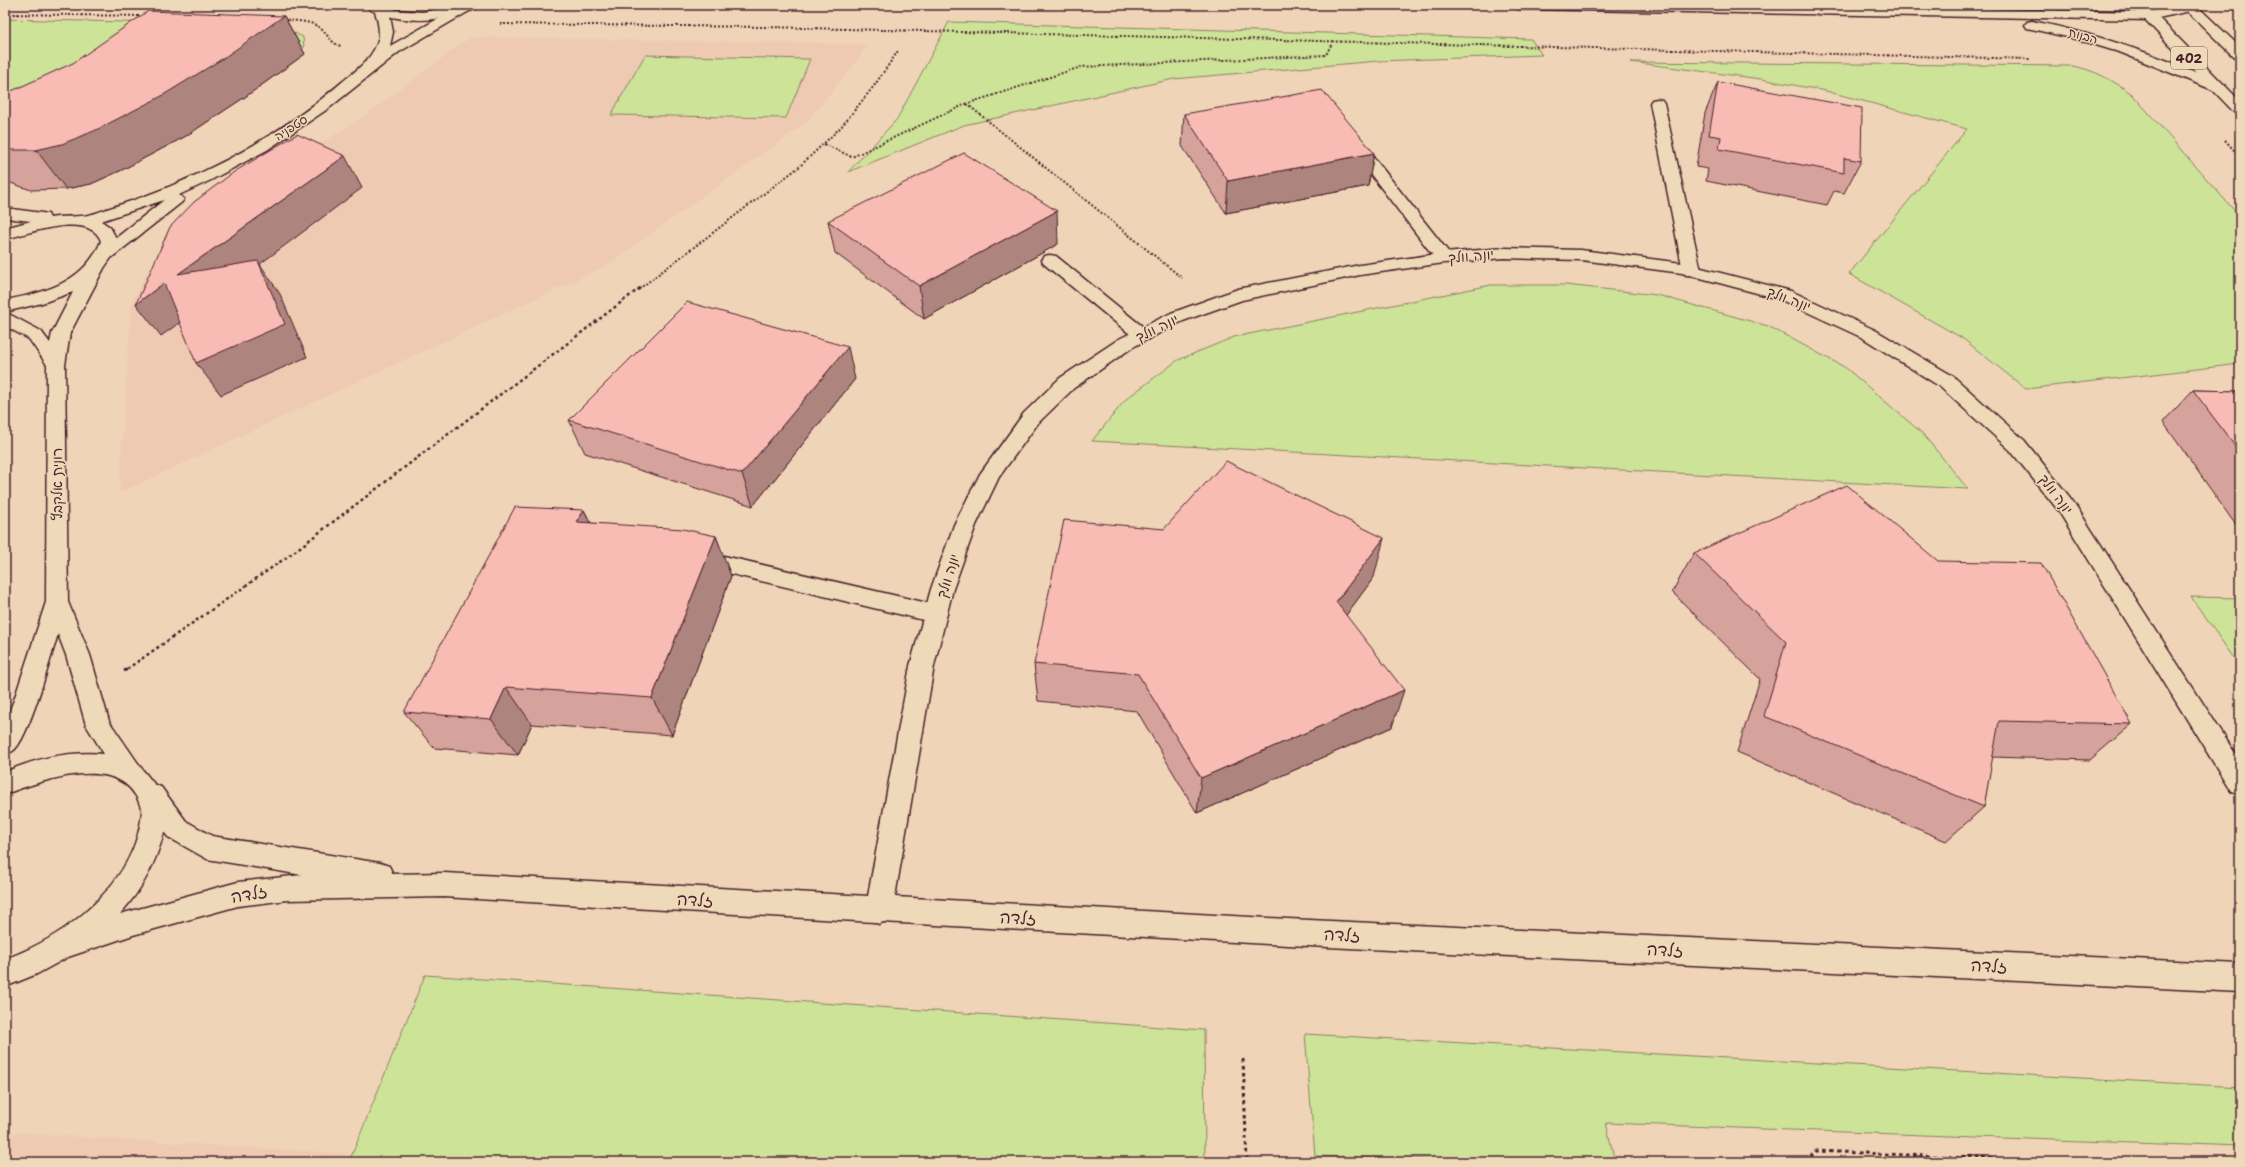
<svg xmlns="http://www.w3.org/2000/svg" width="2245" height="1167" font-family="'Shantell Sans','Playpen Sans Hebrew',sans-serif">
	<rect width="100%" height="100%" fill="#f0d4b7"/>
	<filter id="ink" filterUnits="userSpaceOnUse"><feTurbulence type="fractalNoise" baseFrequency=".025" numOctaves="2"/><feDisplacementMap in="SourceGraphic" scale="8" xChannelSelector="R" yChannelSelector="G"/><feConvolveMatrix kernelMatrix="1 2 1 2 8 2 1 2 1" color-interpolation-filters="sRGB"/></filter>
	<g filter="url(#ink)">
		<path fill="#efcab3" d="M470,37l398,7 -14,21 -47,57 -201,144 -487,227 12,-188 15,-31 31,-36 51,-38 132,-81z
			M5,1132l347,22 -3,8h-344z"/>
		<path fill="#cce398" stroke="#8b8162" d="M5,19l275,7 23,11 1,11 -192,-4 -107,77z
			M949,22l582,17 11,16 -164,6 -204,18 -210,46 -116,47 49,-53z
			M645,55l165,4 -24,59 -175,-3z
			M1631,62l442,4c22,4 41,15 59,28l108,123v147l-214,25 -64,-51 -113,-64 118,-145 -141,-38 -65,-12z
			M1491,285h75l91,10 111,31 78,42 76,65 46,56 -876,-48 34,-42 52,-39 56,-23z
			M2191,597l49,1v69z
			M425,975l779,55 1,132h-856z
			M1305,1034l935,53v60l-634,-24 9,39h-87l-213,-6z"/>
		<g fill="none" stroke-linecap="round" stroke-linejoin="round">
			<g stroke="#4a1f2b" stroke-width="3">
				<path id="service" d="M1657,99l5,1 2,3 37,168 -3,4h-12l-3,-4 -33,-168 2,-3z
					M1354,137l5,2 91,115 3,4 -3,4h-12l-92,-120 3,-3z
					M1050,255l6,1 92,75 3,4 -3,4 -6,2 -6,-2 -92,-75 -3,-4 3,-4z
					M698,550l238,55 8,3 3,6 -3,6 -8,3 -246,-59 -3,-6 3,-6z"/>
			</g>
			<g stroke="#4a1f2b" stroke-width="3">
				<path id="minor" d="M462,5h12l2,2 -77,45 -70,56 -62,42 -58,31 -30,14 5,4 -2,3 -71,56 -7,10 -34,65 -5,32 3,237 22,53 19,66 33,48 13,16 6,2 25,34 26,15 168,27 9,3 4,8 51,-1 424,23 42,-230 21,-77 23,-64 26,-51 44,-61 36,-35 59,-39 52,-26 67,-24 122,-24 84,-12 60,-5 77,2 101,13 109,28 84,39 78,46 71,64 48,60 168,261v33l-9,-3 -173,-281 -48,-60 -71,-64 -76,-48 -84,-39 -97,-26 -101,-13 -77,-2 -60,5 -84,12 -118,25 -59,21 -50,26 -59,41 -36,35 -39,54 -23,48 -23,64 -19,77 -39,231 393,22 952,45v28l-952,-47 -405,-23 -4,2 -5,-2 -430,-25 -157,3 -49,6 -105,29 -65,22 -31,17 -32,13v-28c62,-22 132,-77 137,-148 -16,-62 -97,-31 -137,-17v-22c32,-14 64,-21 99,-18l-18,-29 -20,-70 -8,-21c-7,22 -29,104 -44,116 -2,2 -6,3 -9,3v-31l9,-22 32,-98 1,-237 -18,-26 -24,-13v-14l36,19 9,12 2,-10 21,-41 -31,11 -37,9v-12c40,-7 80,-18 96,-59 -11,-31 -74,-7 -96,-2v-11l26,-7 -26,-3v-10l37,5 6,1 2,4c10,-2 20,-1 30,-2 9,0 19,-4 27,-7 84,-26 167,-68 234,-126 14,-12 28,-21 36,-39 4,-11 1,-22 -2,-33l2,-3h10l2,3 4,21 -3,14zM164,200l-48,38 -6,-11 -9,-6zM164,832l4,5 39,22 95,16 -64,7 -118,32c22,-24 36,-51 44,-82z"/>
			</g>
			<g stroke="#4a1f2b" stroke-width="3">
				<path id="tertiary" d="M365,5h18l14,5 25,2 39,-7h19l-2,3c-31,12 -62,16 -94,7 -6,-2 -15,-4 -19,-10z
					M1511,5h241l397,7 32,-7h14l2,2 -2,3 -46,10 -631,-11z
					M2032,21c67,13 129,35 191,63l2,3 -7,4 -5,-1 -91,-37 -46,-14 -49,-11 -2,-3 2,-3z"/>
			</g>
			<g stroke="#4a1f2b" stroke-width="3">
				<path id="primary" d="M2131,5h15l94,96v14l-5,-2z
					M2181,5h15l44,42v12l-5,-1z"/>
			</g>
			<path stroke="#4a1f2b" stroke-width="2" stroke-dasharray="2 2" stroke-linecap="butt" d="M5,14l137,2
				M283,20c12,1 27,0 37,8 8,6 10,15 21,18
				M500,24l266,3 1265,32
				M967,104l215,174
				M2225,140l15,17
				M824,144l28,13 114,-53 115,-37 245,-12 6,-12
				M639,289l160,-122 42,-40 33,-41 24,-35"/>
			<path stroke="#4a1f2b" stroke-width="2.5" stroke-dasharray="3 3" stroke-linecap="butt" d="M127,669l160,-112 353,-269"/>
			<path stroke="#4a1f2b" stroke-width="3" stroke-dasharray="3.5 3.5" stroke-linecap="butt" d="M124,671l5,-3
				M1243,1059l4,103
				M1806,1162l10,-11 252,11"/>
			<use href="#service" fill="#eedab8" fill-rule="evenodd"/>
			<use href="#minor" fill="#eedab8" fill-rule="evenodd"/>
			<use href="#tertiary" fill="#eedab8" fill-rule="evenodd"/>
			<use href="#primary" fill="#eedab8" fill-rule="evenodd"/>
		</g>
		<path fill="#d5a29c" stroke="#4a1f2b" d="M284,16l21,38 -60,43 -59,39 -64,34 -31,14 -25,5 -35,1 -26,-9v-87z
			M1718,82l143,79 -17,32 -10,-2 -7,14 -121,-24 2,-12 -12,-2 9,-54z
			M1184,114l190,39 -6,33 -142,27 -44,-67z
			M828,221l230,23 -134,75 -89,-66z
			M855,379l-102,127 -168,-53 -16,-33z
			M2193,390l47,1v140l-77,-109z
			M584,510l7,13 125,13 15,40 -59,159 -140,-11 -14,31 -84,-7 -30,-36z
			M1694,553l438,171 -42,36 -98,-3 -8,50 -38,34 -209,-89 23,-73 -88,-87z
			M1374,577l-28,38 46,112 -195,86 -60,-102 -99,-10 -4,-37z"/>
		<path fill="#ae847f" stroke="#4a1f2b" d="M284,16l21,38 -60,43 -59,39 -64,34 -31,14 -25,5 -30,-39z
			M1374,153l-6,33 -142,27 2,-32z
			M345,156l17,32 -102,76 20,30 27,63 -86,38 -25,-32 -18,-89z
			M1057,211l1,33 -134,75 -5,-33z
			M164,283l25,33 -28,20 -25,-32z
			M848,347l7,32 -102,127 -11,-32z
			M584,510l20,39 -27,-27z
			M716,536l15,40 -59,159 -20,-37z
			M1384,538l-10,39 -46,63 8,-38z
			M506,687l26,37 -14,31 -27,-36z
			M1404,690l-12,37 -195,86 4,-35z"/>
		<path fill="#f8bcb5" stroke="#4a1f2b" d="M148,11l136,5 -62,43 -62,38 -66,34 -32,13 -26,6h-31v-56l68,-31z
			M1718,82l144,26 -1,53 -17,-3v15l-125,-24 2,-12 -12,-2z
			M1322,90l52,63 -146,28 -44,-67z
			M297,134l48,22 -167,118 80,-13 27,63 -89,39 -32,-80 -28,21 34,-77 24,-25 40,-30z
			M964,153l93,58 -138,75 -91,-65z
			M687,302l161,45 -106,127 -173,-54z
			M2193,390l47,1v62z
			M1226,461l158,77 -48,64 68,88 -203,88 -63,-104 -104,-10 30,-144 100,9z
			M1847,485l91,76 103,2 91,161 -133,-3 -15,86 -220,-91 22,-74 -92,-89z
			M515,507l69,3 -7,12 106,7 33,7 -64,162 -146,-11 -15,32 -87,-7z"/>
	</g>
	<g text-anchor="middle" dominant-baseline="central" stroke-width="3" stroke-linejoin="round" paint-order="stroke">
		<g font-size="12" fill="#4a1f2b" stroke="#eedab8">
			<text transform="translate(2083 36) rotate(16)">הבנות</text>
			<text transform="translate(291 128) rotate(-33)">סטפניה</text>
		</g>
		<rect fill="#eedab8" stroke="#7b5755" stroke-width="1" x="2171" y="47" width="36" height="22" rx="3"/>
		<g font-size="13" font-weight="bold" fill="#4a1f2b">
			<text x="2189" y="58">402</text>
		</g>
		<g font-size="14" fill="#4a1f2b" stroke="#eedab8">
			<text transform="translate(1471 256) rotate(-5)">יונה וולך</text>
			<text transform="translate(1789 299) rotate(21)">יונה וולך</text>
			<text transform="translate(1157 328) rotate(-26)">יונה וולך</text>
			<text transform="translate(57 484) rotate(-90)">רונית אלקבץ</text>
			<text transform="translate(2056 494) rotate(53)">יונה וולך</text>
			<text transform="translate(948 576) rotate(-72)">יונה וולך</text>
		</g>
		<g font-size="17" fill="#4a1f2b" stroke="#eedab8">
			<text transform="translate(249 894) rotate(-10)">זלדה</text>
			<text transform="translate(695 900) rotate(3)">זלדה</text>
			<text transform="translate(1018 918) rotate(3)">זלדה</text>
			<text transform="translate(1342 935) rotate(3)">זלדה</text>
			<text transform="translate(1665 950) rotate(3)">זלדה</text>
			<text transform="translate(1989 966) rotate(3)">זלדה</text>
		</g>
	</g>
	<rect width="2245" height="1167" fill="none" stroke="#eedab8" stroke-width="20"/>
	<rect x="10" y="10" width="2225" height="1147" fill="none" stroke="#4a1f2b" stroke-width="1.5" filter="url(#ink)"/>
</svg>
